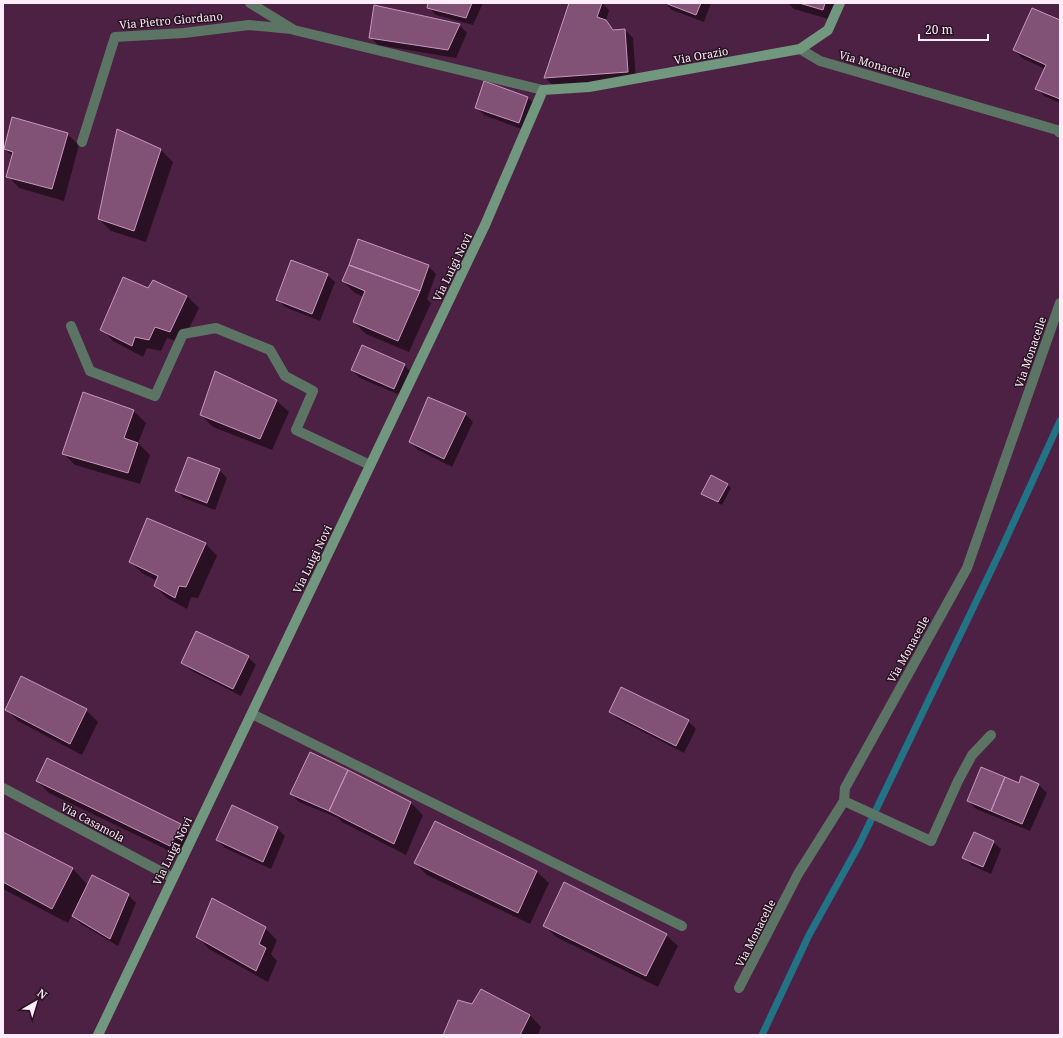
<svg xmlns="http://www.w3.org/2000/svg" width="1063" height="1038" font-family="'Noto Serif',serif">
	<rect width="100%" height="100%" fill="#4d2143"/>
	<path fill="#0007" d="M429,3h54l-10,22 -37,-10 -8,-8z
		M570,3h32l7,7 -3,11 9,10 10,-1 8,8 3,42 -83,5 -8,-7z
		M665,3h46l-7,19 -32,-12z
		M788,3h52l-5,18 -41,-12z
		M375,6l84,19 8,8 -11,25 -78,-13 -8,-8z
		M1060,21v82l-16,-7 -7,-8 8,-19 -23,-11 -8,-8z
		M485,82l43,16 8,7 -9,26 -43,-16 -8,-8z
		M117,131l44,19 12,12 -27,80 -35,-11 -12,-12z
		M67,134l12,11 -15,56 -45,-13 -11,-12 5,-19 -8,-8z
		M428,266l8,8 -9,25 4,4 -22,49 -43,-18 -12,-12 10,-25 -9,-4 -12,-12z
		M327,275l8,7 -15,39 -35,-14 -8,-8z
		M149,289l38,7 12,12 -17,35 -15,-5 -6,13 -14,-3 -4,9 -30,-16 -11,-12z
		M404,365l8,8 -10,23 -42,-18 -8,-8z
		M84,393l50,18 12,12 -8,20 12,12 -10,29 -65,-19 -12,-12z
		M277,401l12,11 -17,38 -59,-23 -12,-12z
		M465,414l8,8 -21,45 -34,-17 -8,-8z
		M219,470l8,8 -12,32 -31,-12 -8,-8z
		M727,484l4,4 -9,17 -16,-8 -4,-4z
		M148,519l58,25 11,12 -19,42 -7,-1 -4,12 -20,-11 -12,-12 2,-5 -15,-8 -12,-11z
		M248,657l8,8 -15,31 -51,-26 -8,-8z
		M622,688l66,33 8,8 -12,24 -66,-34 -8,-7z
		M6,709l80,1 12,12 -16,33 -64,-34z
		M348,771l63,32 12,12 -17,40 -64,-33 -4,-4 -39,-16 -8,-8z
		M1022,778l17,7 8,8 -17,38 -54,-22 -8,-8 51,-17z
		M37,781l143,44 12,12 -10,20 -133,-64z
		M436,822l101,50 12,11 -19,41 -103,-49 -12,-12z
		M277,828l8,8 -14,33 -46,-21 -8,-8z
		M3,834l70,35 15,16 40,10 8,8 -18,43 -37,-22 -9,-9 -4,8 -65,-34z
		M993,842l8,7 -10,25 -20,-9 -8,-8z
		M544,925l122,10 12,11 -20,41 -102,-50z
		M265,928l12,12 -6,14 6,7 -9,21 -59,-33 -11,-12z
		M530,1015l11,12 -3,8h-94z"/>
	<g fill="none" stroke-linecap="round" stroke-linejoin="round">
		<path stroke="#217385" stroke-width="7" d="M762,1035l47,-100 50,-90 141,-293 60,-131"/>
	</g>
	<path fill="#825276" stroke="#cb96be" d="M428,3h44l-6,15 -39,-10z
		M569,3h33l-5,14 9,3 7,10 12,-1 3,43 -84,6z
		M665,3h36l-5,12z
		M799,3h26l-2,7z
		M374,5l86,19 -12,26 -79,-12z
		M1032,8l28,12v79l-25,-10 11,-24 -33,-15z
		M484,81l44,16 -9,26 -44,-15z
		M12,117l56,16 -16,56 -46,-12 7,-25 -9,-3z
		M117,129l44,20 -27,82 -36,-12z
		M358,239l71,26 -9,26 -71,-26z
		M291,260l37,14 -16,40 -36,-14z
		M349,265l71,26 -22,50 -45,-19 12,-31 -23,-10z
		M123,277l25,11 5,-8 34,16 -17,36 -15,-5 -6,13 -14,-3 -3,9 -32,-16z
		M362,345l43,19 -11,25 -43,-19z
		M215,371l62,29 -17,39 -60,-24z
		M83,392l51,18 -10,28 14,5 -10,30 -66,-19z
		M428,397l38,16 -22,46 -35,-17z
		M188,457l32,12 -13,34 -32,-12z
		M711,475l17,9 -10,18 -17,-8z
		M147,518l59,25 -20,44 -7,-1 -4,12 -21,-12 4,-10 -29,-14z
		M196,631l53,25 -16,33 -52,-26z
		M21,676l66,33 -17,35 -65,-34z
		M621,687l68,33 -13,26 -67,-34z
		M310,752l38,18 -19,41 -39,-17z
		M47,758l134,66 -11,22 -134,-65z
		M981,767l24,10 -14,34 -24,-10z
		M348,770l63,32 -17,42 -65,-33z
		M1021,776l18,8 -17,40 -31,-13 14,-34 14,6z
		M232,805l46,22 -15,35 -47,-22z
		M435,821l102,50 -19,42 -104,-50z
		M3,832l70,36 -21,41 -49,-27z
		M974,832l20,9 -11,26 -21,-9z
		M92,875l37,19 -19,45 -38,-23z
		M564,882l103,52 -21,42 -103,-50z
		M212,898l54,29 -7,17 7,4 -10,23 -60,-34z
		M481,989l49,26 -10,20h-77l15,-35 14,4z"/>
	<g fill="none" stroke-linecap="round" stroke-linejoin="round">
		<path stroke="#5c7464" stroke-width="10" d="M82,142l33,-105 69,-4 65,-8 43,4
			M71,326l19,45 65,25 28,-62 33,-6 54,22 15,26 28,15 -17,39 74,35
			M252,714l430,212
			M931,841l27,-60 14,-26 19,-20"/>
		<path stroke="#5c7464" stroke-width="10" d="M250,3l44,27 249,60
			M800,49l20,12 237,69 3,3
			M3,788l170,90
			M844,801l87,40
			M739,988l59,-114 46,-73 1,-13 122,-220 93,-265"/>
		<path stroke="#71977f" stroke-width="10" d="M98,1035l387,-810 58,-135 46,-3 211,-38 28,-19 12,-27"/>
	</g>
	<g text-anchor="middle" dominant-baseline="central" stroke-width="3" stroke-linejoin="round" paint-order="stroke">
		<g font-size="11" fill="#feedf9" stroke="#271322">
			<text transform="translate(171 20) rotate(-5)">Via Pietro Giordano</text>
			<text transform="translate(701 55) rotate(-10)">Via Orazio</text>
			<text transform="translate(875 64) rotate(16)">Via Monacelle</text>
			<text transform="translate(452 267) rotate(-64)">Via Luigi Novi</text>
			<text transform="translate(1030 352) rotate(-71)">Via Monacelle</text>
			<text transform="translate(312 559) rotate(-64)">Via Luigi Novi</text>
			<text transform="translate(908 649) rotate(-61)">Via Monacelle</text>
			<text transform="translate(93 822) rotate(28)">Via Casamola</text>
			<text transform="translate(172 851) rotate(-64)">Via Luigi Novi</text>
			<text transform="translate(755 933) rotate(-63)">Via Monacelle</text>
		</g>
	</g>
	<rect width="1063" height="1038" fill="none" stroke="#feedf9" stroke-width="8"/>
	<g transform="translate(36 1002) rotate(38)" stroke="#271322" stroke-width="3" paint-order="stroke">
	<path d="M0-3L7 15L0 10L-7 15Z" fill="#feedf9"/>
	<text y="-6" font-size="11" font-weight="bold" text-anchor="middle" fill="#feedf9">N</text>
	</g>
	<path d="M919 34v6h69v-6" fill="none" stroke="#feedf9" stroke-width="2"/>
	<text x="925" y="34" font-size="12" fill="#feedf9" stroke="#271322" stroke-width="3" paint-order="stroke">20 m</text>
</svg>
